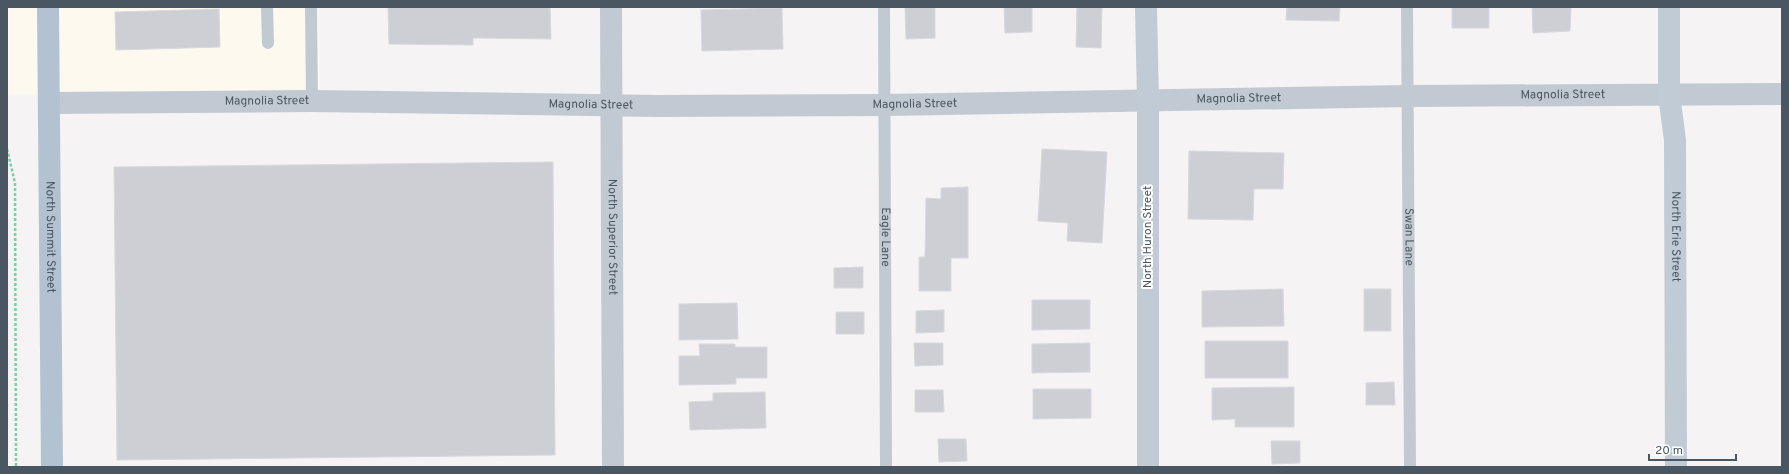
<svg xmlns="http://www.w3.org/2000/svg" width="1789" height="474" font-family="Overpass,sans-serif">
	<rect width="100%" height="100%" fill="#f5f3f3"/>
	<path fill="#fdf9ef" d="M7,7h312l1,82 -313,6z"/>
	<path fill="#cdcfd5" stroke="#d7d9de" d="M388,7h162l1,32 -78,-1v7l-84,-1z
		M905,7h30v31l-29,1z
		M1004,7h28v25l-27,1z
		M1077,7h25l-1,41 -25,-1z
		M1287,7h53l-1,14 -53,-1z
		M1452,7h37v21h-37z
		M1532,7h39l-1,24 -37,2z
		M782,8l1,41 -81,2 -1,-41z
		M219,9l1,38 -104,3 -1,-38z
		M1042,149l65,3 -5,91 -35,-2 1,-18 -30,-2z
		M1189,151l95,2 -1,36h-29l-1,31 -65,-1z
		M553,162l2,293 -438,5 -3,-293z
		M968,187v71h-17v33h-32v-34h6l1,-59 15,1v-11z
		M863,267v21h-29v-20z
		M1283,289l1,37 -82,1v-36z
		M1364,289h27v42h-27z
		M1032,300h58v29l-58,1z
		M737,303l1,36 -59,1v-36z
		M944,310v22l-28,1v-22z
		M836,312h28v22h-28z
		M1205,341h83v37h-83z
		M914,343h29v22l-28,1z
		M1090,343v29l-58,1v-29z
		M699,344h36v3h32v31h-31v6l-57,1v-29h21z
		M1394,382l1,23h-29v-22z
		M1294,387v40h-59v-8l-23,1v-32z
		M1033,389h58v29l-58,1z
		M915,390h28l1,22h-29z
		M765,392l1,36 -76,2 -1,-28 24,-1v-8z
		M938,439h28l1,22 -28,1z
		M1271,441h29v22l-28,1z"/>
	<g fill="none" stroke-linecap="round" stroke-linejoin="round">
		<path stroke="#7ad0a6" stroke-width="2.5" stroke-dasharray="3 2" stroke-linecap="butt" d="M7,149l8,34 1,284"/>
		<g stroke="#c1cad2" stroke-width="12">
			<path d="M267,7l1,36"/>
			<path d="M311,7l1,94"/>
			<path id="s1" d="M884,7l2,460"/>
			<path id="s2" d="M1407,7l3,460"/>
		</g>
		<g stroke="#c1cad2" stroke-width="22">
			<path id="s3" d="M611,7l2,460"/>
			<path id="s4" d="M49,103l263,-2 345,5 228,-1 523,-9 374,-2"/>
		</g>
		<g stroke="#c1cbd6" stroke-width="22">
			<path d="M1146,7l2,94v366"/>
			<path id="s5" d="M1669,7v88l6,45 1,327"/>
		</g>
		<path stroke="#b3c2d1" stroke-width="22" id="s6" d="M48,7l4,460"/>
	</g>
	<g text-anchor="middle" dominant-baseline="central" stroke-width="4" stroke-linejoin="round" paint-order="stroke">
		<g font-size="12" fill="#4a5661" stroke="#fff">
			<text stroke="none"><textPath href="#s4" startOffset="1514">Magnolia Street</textPath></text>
			<text stroke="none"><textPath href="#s4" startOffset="1190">Magnolia Street</textPath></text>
			<text stroke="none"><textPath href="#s4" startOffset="218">Magnolia Street</textPath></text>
			<text stroke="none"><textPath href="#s4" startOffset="866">Magnolia Street</textPath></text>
			<text stroke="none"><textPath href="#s4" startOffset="542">Magnolia Street</textPath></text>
			<text stroke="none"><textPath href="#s6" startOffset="230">North Summit Street</textPath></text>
			<text stroke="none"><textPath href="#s3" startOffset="230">North Superior Street</textPath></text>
			<text stroke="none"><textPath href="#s1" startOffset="230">Eagle Lane</textPath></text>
			<text transform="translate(1148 237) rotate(-90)">North Huron Street</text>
			<text stroke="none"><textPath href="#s2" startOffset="230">Swan Lane</textPath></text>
			<text stroke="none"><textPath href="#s5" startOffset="230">North Erie Street</textPath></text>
		</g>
	</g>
	<rect width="1789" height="474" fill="none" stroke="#4a5661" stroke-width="16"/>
	<path d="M1649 454v6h87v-6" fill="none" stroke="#4a5661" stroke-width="2"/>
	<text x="1655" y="454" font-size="12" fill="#4a5661" stroke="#ffffff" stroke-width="3" paint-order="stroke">20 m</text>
</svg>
